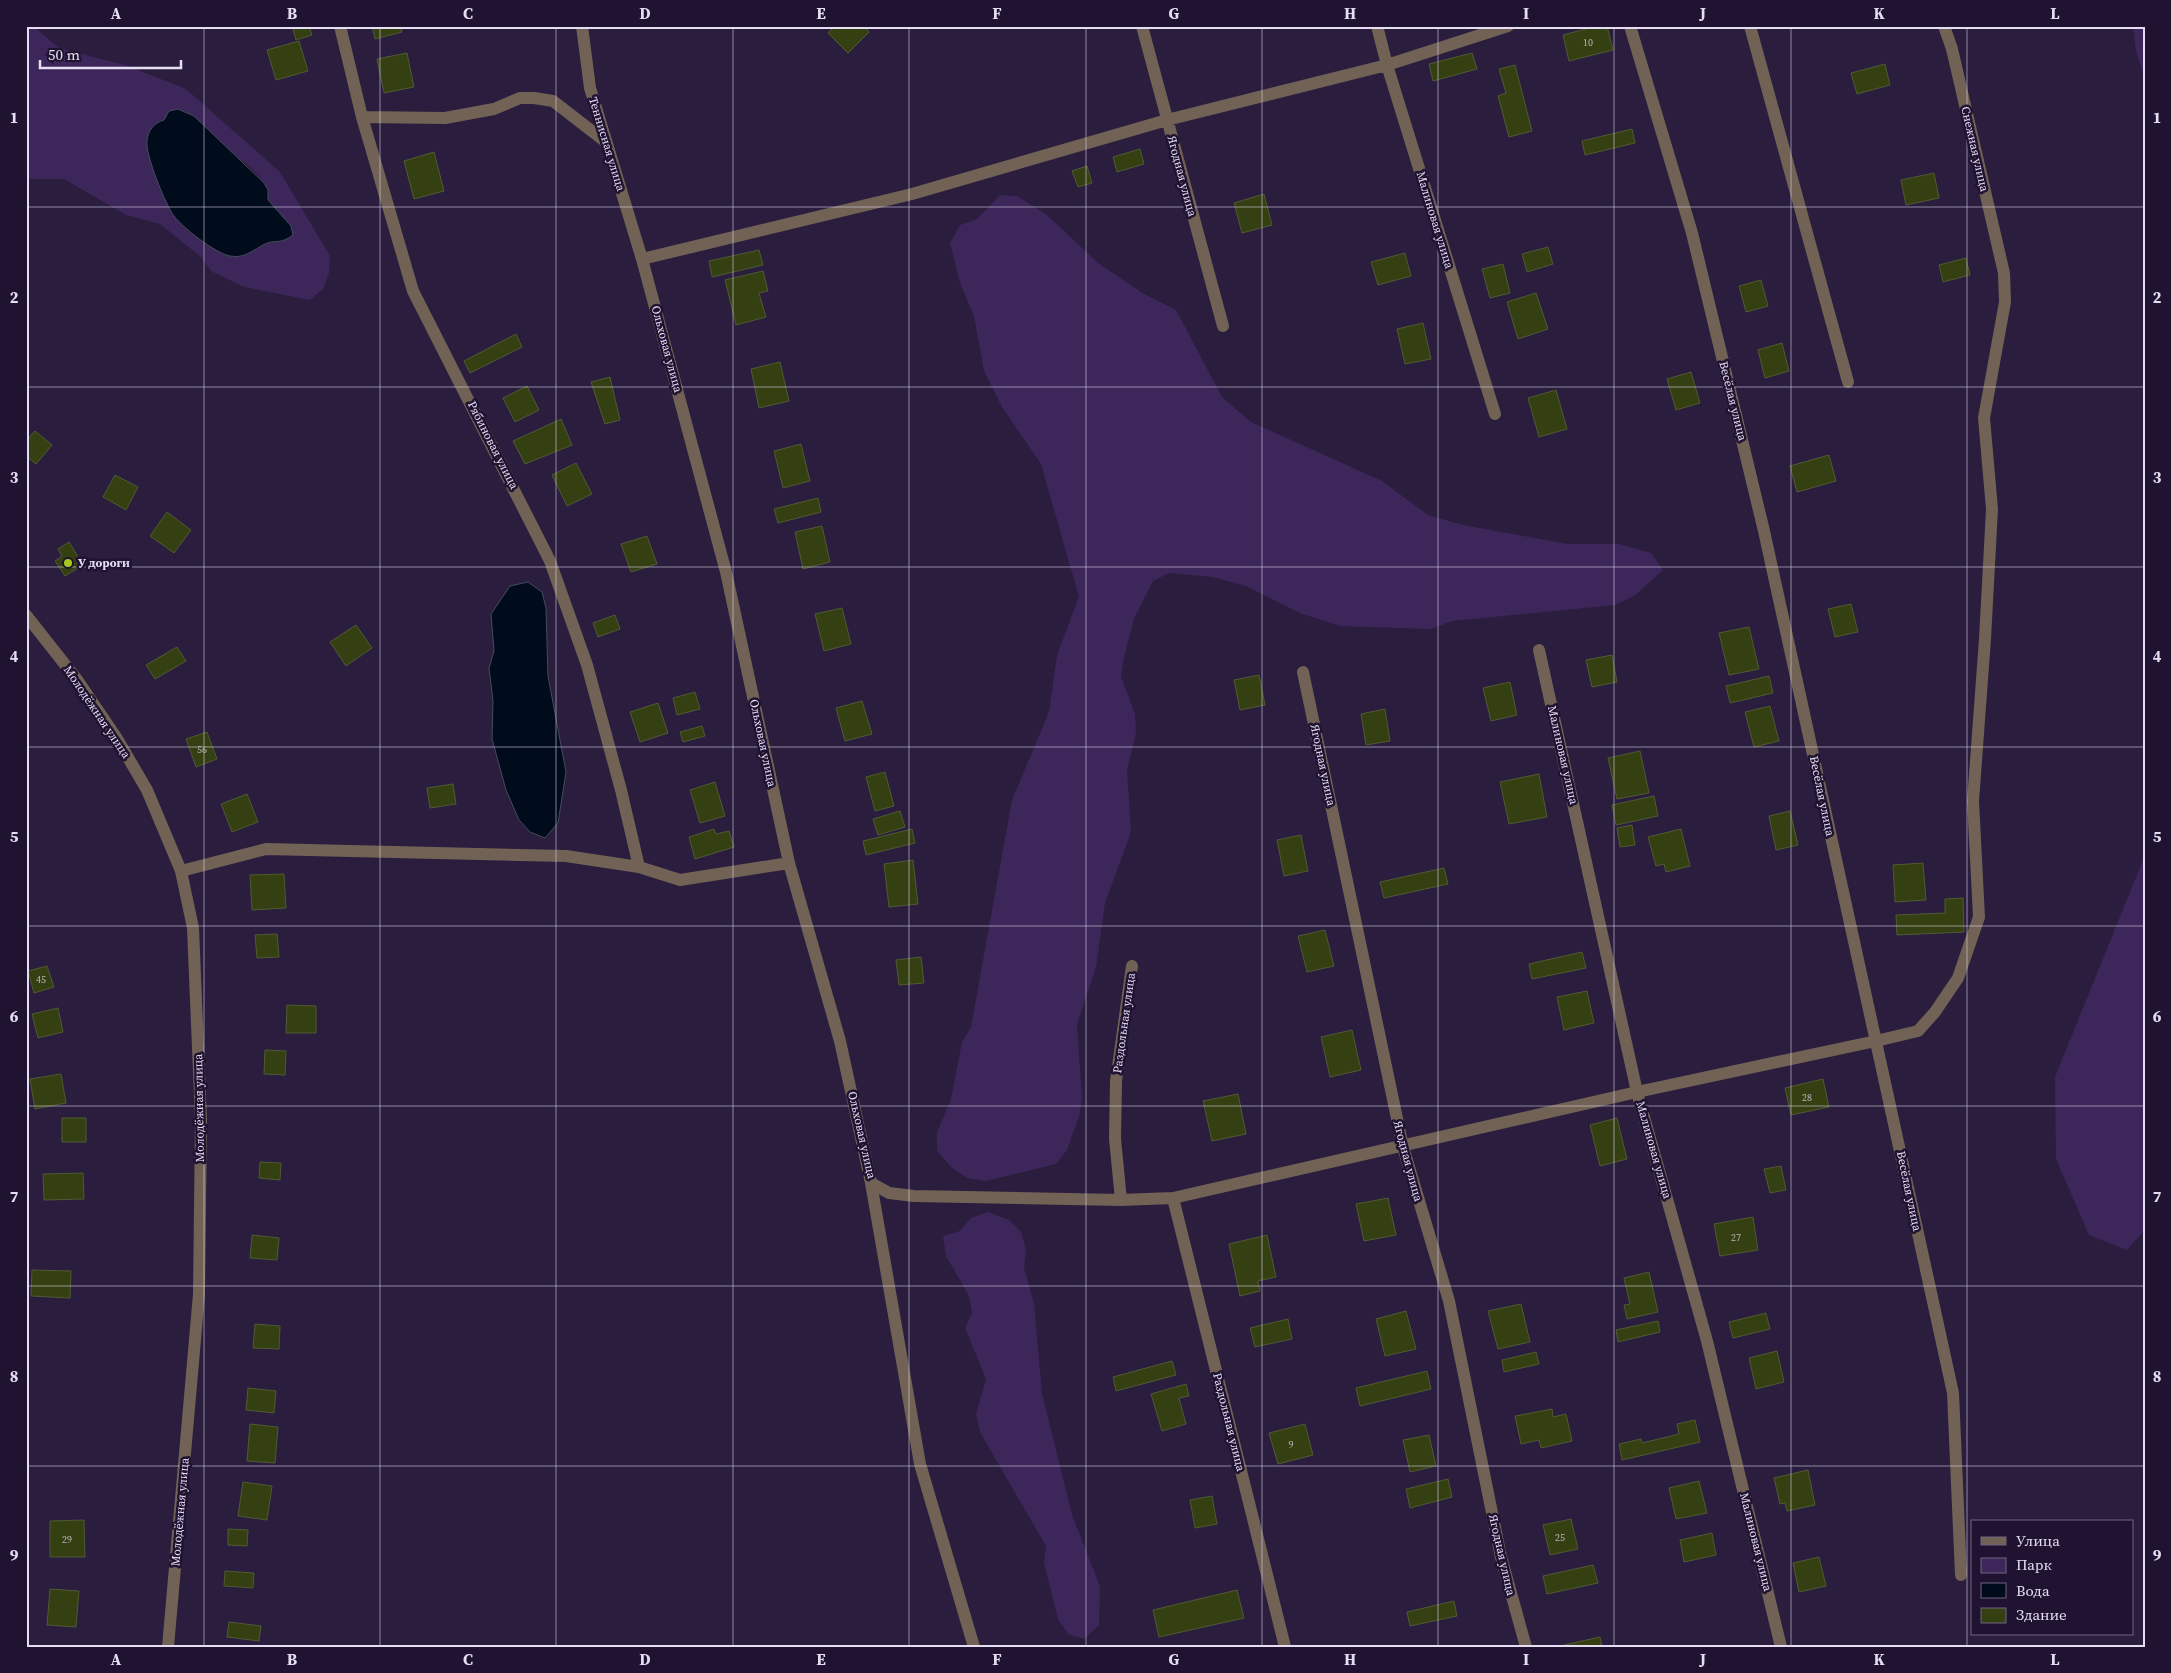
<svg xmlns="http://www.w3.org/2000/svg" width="2171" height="1673" font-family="'Source Serif 4',serif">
	<rect width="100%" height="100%" fill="#2a1d3d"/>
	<path fill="#3d275a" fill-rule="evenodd" d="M26,26h7l26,22 69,18 58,23 94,83 50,84 -1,17 -6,16 -13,11 -66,-13 -33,-16 -10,-14 -41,-33 -34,-9 -62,-36h-38zM164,120c31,14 103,40 104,80l23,26 -7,15c-6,1 -14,0 -19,3 -18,9 -22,18 -44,9l-68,-89c-8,-20 -8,-24 5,-42z
		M2133,26h12v53l-9,-28z
		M1000,195l17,1 30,19 51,48 46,31 32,16 46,87 29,25 131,59 46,34 35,10 105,19h51l32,9 12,17 -29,26 -19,9 -163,16 -21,8 -91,-3 -40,-13 -54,-27 -33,-9 -44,-4 -16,8 -19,38 -10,38 -3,20 14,37 1,19 -9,37 4,62 -26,71 -9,64 -19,57 5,74 -3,19 -6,16 -6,17 -11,14 -70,17 -19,-3 -16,-11 -14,-16v-19l14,-33 11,-57 9,-15 41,-227 37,-88 8,-57 22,-58 -38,-133 -39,-57 -18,-36 -10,-55 -14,-33 -10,-40 10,-18 17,-6z
		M2145,855v375l-18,20 -38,-15 -33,-76 -1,-82z
		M988,1212l21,8 12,12 5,17 -2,19 10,35 8,90 30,122 28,71 -1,39 -15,14 -16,-5 -10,-15 -14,-56 2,-17 -66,-114 -4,-18 10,-35 -21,-51 7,-15 -3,-17 -23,-40 -3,-20 17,-5 11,-13z"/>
	<path fill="#000c1c" stroke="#454b5c" d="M178,109l16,7 70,67 4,7v10l23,26 2,9c-13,10 -18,4 -28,9 -12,6 -21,15 -35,12 -15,-3 -47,-28 -56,-40 -8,-10 -29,-62 -27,-75 1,-11 7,-18 17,-21l5,-9z
		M528,582l14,10 4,16 2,68 18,96 -8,51 -13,15 -15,-6 -11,-12 -13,-30 -14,-51 1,-38 -4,-33 5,-17 -3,-37 19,-28z"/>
	<path fill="#354012" stroke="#505a34" d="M292,26h17l3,9 -16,5z
		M372,26h28l2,6 -27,7z
		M834,26h30l5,6 -21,21 -20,-20z
		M1597,26h10l6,24 -44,11 -6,-26z
		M299,41l9,30 -32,9 -9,-30z
		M407,53l7,34 -30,6 -7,-34z
		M1472,53l5,16 -44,12 -4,-17z
		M1885,64l5,21 -33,9 -6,-21z
		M1515,65l17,66 -23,6 -11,-41 8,-3 -7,-24z
		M1632,129l3,14 -50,12 -3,-14z
		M1140,149l4,15 -27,8 -4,-15z
		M434,152l10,39 -30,8 -10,-38z
		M1087,166l5,17 -14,4 -6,-16z
		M1934,173l5,25 -33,7 -5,-25z
		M1264,194l8,31 -30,8 -8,-30z
		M1548,247l5,17 -26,8 -5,-18z
		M759,250l4,15 -51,12 -3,-16z
		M1405,253l6,23 -33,9 -7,-23z
		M1966,258l4,17 -27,7 -4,-17z
		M1503,264l7,29 -20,5 -8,-29z
		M763,271l5,20 -9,2 7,24 -30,8 -11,-45z
		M1761,280l7,26 -22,6 -7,-26z
		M1536,293l12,36 -30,10 -11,-37z
		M1423,323l8,36 -26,5 -8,-35z
		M516,334l6,13 -52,26 -6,-12z
		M1782,343l7,28 -24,7 -7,-28z
		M780,362l9,39 -30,7 -8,-39z
		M1691,372l9,31 -24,7 -9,-31z
		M610,377l10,43 -15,4 -14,-42z
		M527,386l12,24 -24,12 -12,-24z
		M1556,390l11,39 -28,8 -11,-39z
		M561,419l11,26 -47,19 -12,-23z
		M35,431l17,14 -16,19 -10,-8v-15z
		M801,444l9,37 -27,7 -9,-37z
		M1829,455l7,26 -39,11 -7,-26z
		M576,463l16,31 -25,12 -15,-31z
		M115,475l23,12 -12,23 -23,-13z
		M818,498l3,14 -43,11 -4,-14z
		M167,512l24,18 -17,23 -24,-17z
		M822,526l8,36 -27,7 -8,-37z
		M647,536l10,28 -26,8 -10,-28z
		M69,542l14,23 -18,11 -10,-15 7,-5 -4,-7z
		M1851,604l7,28 -23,5 -7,-28z
		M842,608l9,36 -27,7 -9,-37z
		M615,615l5,14 -22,8 -5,-14z
		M356,625l16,23 -26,18 -16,-24z
		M1749,627l10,42 -30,6 -10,-42z
		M177,647l9,14 -31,18 -9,-14z
		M1612,655l5,27 -25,5 -6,-27z
		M1259,675l6,30 -25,5 -6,-30z
		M1769,676l4,17 -43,10 -4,-17z
		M1510,682l7,33 -26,6 -8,-33z
		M695,692l5,17 -23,6 -4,-17z
		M862,701l10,33 -27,7 -9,-33z
		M658,703l10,30 -28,9 -10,-30z
		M1770,706l9,35 -25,6 -9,-35z
		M1385,709l5,32 -24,4 -5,-31z
		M702,726l3,10 -22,6 -3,-10z
		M207,732l10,27 -21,8 -10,-28z
		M1640,751l9,42 -32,6 -9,-41z
		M885,772l9,34 -19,5 -9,-34z
		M1539,774l8,43 -38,7 -9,-42z
		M715,782l10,34 -25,7 -10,-33z
		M453,784l3,20 -26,4 -3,-20z
		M247,794l11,28 -26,10 -11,-28z
		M1654,796l4,20 -42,9 -4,-20z
		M900,811l5,16 -27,8 -5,-16z
		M1790,811l8,34 -22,5 -7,-34z
		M1632,825l3,20 -15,2 -3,-19z
		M714,829l2,5 13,-3 5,16 -39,12 -6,-22z
		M912,829l3,14 -49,12 -3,-14z
		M1681,829l9,37 -24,6 -2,-8 -8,2 -8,-29z
		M1301,835l7,36 -24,5 -7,-36z
		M913,860l5,44 -29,3 -5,-43z
		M1923,863l3,37 -31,2 -2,-37z
		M1444,868l4,16 -64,14 -4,-16z
		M284,874l2,34 -34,2 -2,-35z
		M1963,898l1,34 -67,3 -1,-20 49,-2v-14z
		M1325,930l9,36 -27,6 -9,-36z
		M277,934l2,23 -22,1 -2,-23z
		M1582,952l4,16 -54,11 -3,-15z
		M921,957l3,26 -25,2 -3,-25z
		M47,966l7,21 -20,6 -6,-22z
		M1587,991l7,32 -30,7 -7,-33z
		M287,1005l29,1v27h-30z
		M58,1008l5,24 -25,6 -6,-24z
		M1352,1030l9,40 -31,7 -9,-40z
		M265,1050l21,1 -1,24 -21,-1z
		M61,1074l5,29 -31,6 -5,-30z
		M1823,1079l6,28 -38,8 -6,-27z
		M1238,1094l8,40 -34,7 -9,-40z
		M62,1118h24v24h-24z
		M1617,1118l10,41 -27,7 -10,-41z
		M260,1162l21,1 -1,17 -21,-2z
		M1781,1166l5,24 -16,3 -6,-24z
		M83,1173l1,26 -40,1 -1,-26z
		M1388,1198l8,37 -32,6 -8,-37z
		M1753,1217l5,33 -38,6 -6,-32z
		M252,1235l27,3 -2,22 -27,-2z
		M1267,1235l9,42 -18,4 2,10 -20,5 -11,-52z
		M32,1270l39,1 -1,27 -39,-2z
		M1649,1272l9,40 -31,7 -3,-14 6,-1 -6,-26z
		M1521,1304l9,38 -32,7 -10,-38z
		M1406,1311l10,38 -31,7 -9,-37z
		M1766,1313l4,16 -37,9 -4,-16z
		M1288,1319l4,20 -37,8 -5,-19z
		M1658,1321l2,11 -42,10 -2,-12z
		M255,1324l25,2 -1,23 -26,-1z
		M1777,1351l7,31 -28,7 -7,-31z
		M1536,1352l3,12 -35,8 -2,-12z
		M1172,1361l4,14 -60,16 -3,-14z
		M1427,1371l4,18 -71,17 -4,-18z
		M1186,1384l3,12 -10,2 7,26 -24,7 -11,-37z
		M248,1388l28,3 -2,22 -28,-3z
		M1552,1409l1,8 13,-3 6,27 -31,7 -2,-8 -18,4 -6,-28z
		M1695,1420l5,22 -78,18 -3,-16 22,-5 1,4 37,-9 -2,-10z
		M250,1424l28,3 -3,36 -28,-2z
		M1305,1424l8,31 -35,9 -9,-31z
		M1429,1435l7,31 -26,6 -7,-32z
		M1808,1470l7,35 -28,6 -2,-8 -5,1 -6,-26z
		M1448,1479l4,18 -42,11 -4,-19z
		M1699,1481l8,32 -31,6 -7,-31z
		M243,1482l29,4 -5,34 -29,-4z
		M1212,1496l5,28 -22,4 -5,-28z
		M1571,1519l7,30 -28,6 -7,-30z
		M84,1520l1,37h-35v-36z
		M228,1529l20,1 -1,16 -19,-1z
		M1712,1533l4,22 -32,7 -4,-22z
		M1819,1557l7,29 -27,6 -6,-29z
		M1593,1565l5,18 -51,11 -4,-18z
		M225,1571l29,2 -1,15 -29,-2z
		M50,1589l29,2 -3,36 -29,-2z
		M1237,1590l7,28 -85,19 -6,-27z
		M1454,1601l3,15 -47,10 -3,-14z
		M229,1622l32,4 -2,15 -32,-4z
		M1600,1637l2,10h-37l-1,-2z"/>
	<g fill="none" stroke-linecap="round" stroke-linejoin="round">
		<path stroke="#716255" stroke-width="12" d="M340,26l22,91 51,174 137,270 37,104 34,125 18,77
			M582,26l8,62 52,171 84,313 63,291 51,178 31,142 18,10 25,3 207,4 52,-2 464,-106 239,-51 42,-10 17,-19 23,-34 21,-61 -6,-116 12,-162 7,-130 -8,-91 21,-116 -1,-29 -52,-224 -8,-23
			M1142,26l81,300
			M1377,26l10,39 108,349
			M1630,26l62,207 72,298 189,862 8,182
			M1750,26l98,356
			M362,117l83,1 49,-9 26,-11h14l19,3 53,41
			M642,259l270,-65 255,-74 220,-55 121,-39
			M26,615l52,66 38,56 31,53 34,81 12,57 8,192 -2,174 -31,353
			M1539,650l98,442 70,249 74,306
			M1303,672l100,475 46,154 52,256 25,90
			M181,871l85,-22 300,7 73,11 41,13 109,-17
			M871,1183l49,281 54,183
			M1173,1198l112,449
			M1121,1200l-6,-61 1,-58 16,-115"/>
	</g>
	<path fill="none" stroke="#e5def3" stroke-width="1" stroke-opacity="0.55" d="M204,26v1621M380,26v1621M556,26v1621M733,26v1621M909,26v1621M1086,26v1621M1262,26v1621M1438,26v1621M1614,26v1621M1791,26v1621M1967,26v1621M26,207h2119M26,387h2119M26,567h2119M26,747h2119M26,926h2119M26,1106h2119M26,1286h2119M26,1466h2119"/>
	<circle fill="#a7c81f" stroke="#201332" stroke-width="2" cx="68" cy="563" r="5"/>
	<g text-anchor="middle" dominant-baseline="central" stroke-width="5" stroke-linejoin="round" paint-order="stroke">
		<g font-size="10" fill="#b9b6bb">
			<text x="1588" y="42">10</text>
			<text x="202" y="749">56</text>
			<text x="41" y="979">45</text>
			<text x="1807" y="1097">28</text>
			<text x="1736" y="1237">27</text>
			<text x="1291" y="1444">9</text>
			<text x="1560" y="1537">25</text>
			<text x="67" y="1539">29</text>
		</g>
		<g font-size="12" fill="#e5def3" stroke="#201332">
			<text transform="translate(607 144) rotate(73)">Теннисная улица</text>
			<text transform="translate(1975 149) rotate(77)">Снежная улица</text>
			<text transform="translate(1182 176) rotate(75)">Ягодная улица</text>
			<text transform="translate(1435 220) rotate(73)">Малиновая улица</text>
			<text transform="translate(667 349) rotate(75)">Ольховая улица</text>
			<text transform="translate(1733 401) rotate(76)">Весёлая улица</text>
			<text transform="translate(493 445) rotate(63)">Рябиновая улица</text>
			<text transform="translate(97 712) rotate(56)">Молодёжная улица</text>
			<text transform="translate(763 743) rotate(78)">Ольховая улица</text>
			<text transform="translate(1563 755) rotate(77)">Малиновая улица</text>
			<text transform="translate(1323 765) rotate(78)">Ягодная улица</text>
			<text transform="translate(1822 796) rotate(78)">Весёлая улица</text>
			<text transform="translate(1124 1023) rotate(-82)">Раздольная улица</text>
			<text transform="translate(199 1108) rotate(-91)">Молодёжная улица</text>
			<text transform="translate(862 1135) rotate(77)">Ольховая улица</text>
			<text transform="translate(1654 1150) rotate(74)">Малиновая улица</text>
			<text transform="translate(1408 1161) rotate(75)">Ягодная улица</text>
			<text transform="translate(1909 1191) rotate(78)">Весёлая улица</text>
			<text transform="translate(1229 1422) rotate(76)">Раздольная улица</text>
			<text transform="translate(180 1512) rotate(-85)">Молодёжная улица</text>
			<text transform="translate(1756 1542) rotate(76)">Малиновая улица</text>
			<text transform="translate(1502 1555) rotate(77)">Ягодная улица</text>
		</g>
		<g font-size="12" font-weight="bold" fill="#e5def3" stroke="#201332" text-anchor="start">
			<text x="78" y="563">У дороги</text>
		</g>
	</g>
	<rect width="2171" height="1673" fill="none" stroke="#201332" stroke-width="55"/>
	<rect x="1971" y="1520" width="162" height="115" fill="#201332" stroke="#6f647f"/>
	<rect x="1981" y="1537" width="25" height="8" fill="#716255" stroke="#6f647f"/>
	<text x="2016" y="1546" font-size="15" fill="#e5def3">Улица</text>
	<rect x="1981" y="1558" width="25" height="15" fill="#3d275a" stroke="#6f647f"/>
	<text x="2016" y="1570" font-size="15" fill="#e5def3">Парк</text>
	<rect x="1981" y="1583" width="25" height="15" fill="#000c1c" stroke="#6f647f"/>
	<text x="2016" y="1596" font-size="15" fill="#e5def3">Вода</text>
	<rect x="1981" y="1608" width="25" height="15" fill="#354012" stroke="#6f647f"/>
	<text x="2016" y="1620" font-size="15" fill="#e5def3">Здание</text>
	<path d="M40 60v8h141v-8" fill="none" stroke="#e5def3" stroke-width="2.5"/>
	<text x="48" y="60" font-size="15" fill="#e5def3" stroke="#201332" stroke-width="4" paint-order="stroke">50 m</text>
	<rect x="28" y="28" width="2116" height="1618" fill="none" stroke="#e5def3" stroke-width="2"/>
	<g font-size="16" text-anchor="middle" font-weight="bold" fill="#e5def3">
		<text x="116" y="19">A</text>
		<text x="292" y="19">B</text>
		<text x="468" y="19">C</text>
		<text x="645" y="19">D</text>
		<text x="821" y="19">E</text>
		<text x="997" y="19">F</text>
		<text x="1174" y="19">G</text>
		<text x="1350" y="19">H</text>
		<text x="1526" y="19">I</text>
		<text x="1703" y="19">J</text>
		<text x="1879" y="19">K</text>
		<text x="2055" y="19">L</text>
		<text x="14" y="123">1</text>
		<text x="2157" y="123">1</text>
		<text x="14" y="303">2</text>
		<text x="2157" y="303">2</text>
		<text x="14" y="483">3</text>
		<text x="2157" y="483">3</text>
		<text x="14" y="662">4</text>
		<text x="2157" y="662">4</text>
		<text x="14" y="842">5</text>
		<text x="2157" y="842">5</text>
		<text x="14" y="1022">6</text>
		<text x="2157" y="1022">6</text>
		<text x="14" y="1202">7</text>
		<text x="2157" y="1202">7</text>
		<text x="14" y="1382">8</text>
		<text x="2157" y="1382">8</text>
		<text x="14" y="1561">9</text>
		<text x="2157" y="1561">9</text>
		<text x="116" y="1665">A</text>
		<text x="292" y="1665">B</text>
		<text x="468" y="1665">C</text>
		<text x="645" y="1665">D</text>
		<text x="821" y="1665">E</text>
		<text x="997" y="1665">F</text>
		<text x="1174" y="1665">G</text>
		<text x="1350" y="1665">H</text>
		<text x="1526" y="1665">I</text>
		<text x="1703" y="1665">J</text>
		<text x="1879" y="1665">K</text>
		<text x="2055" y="1665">L</text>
	</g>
</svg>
